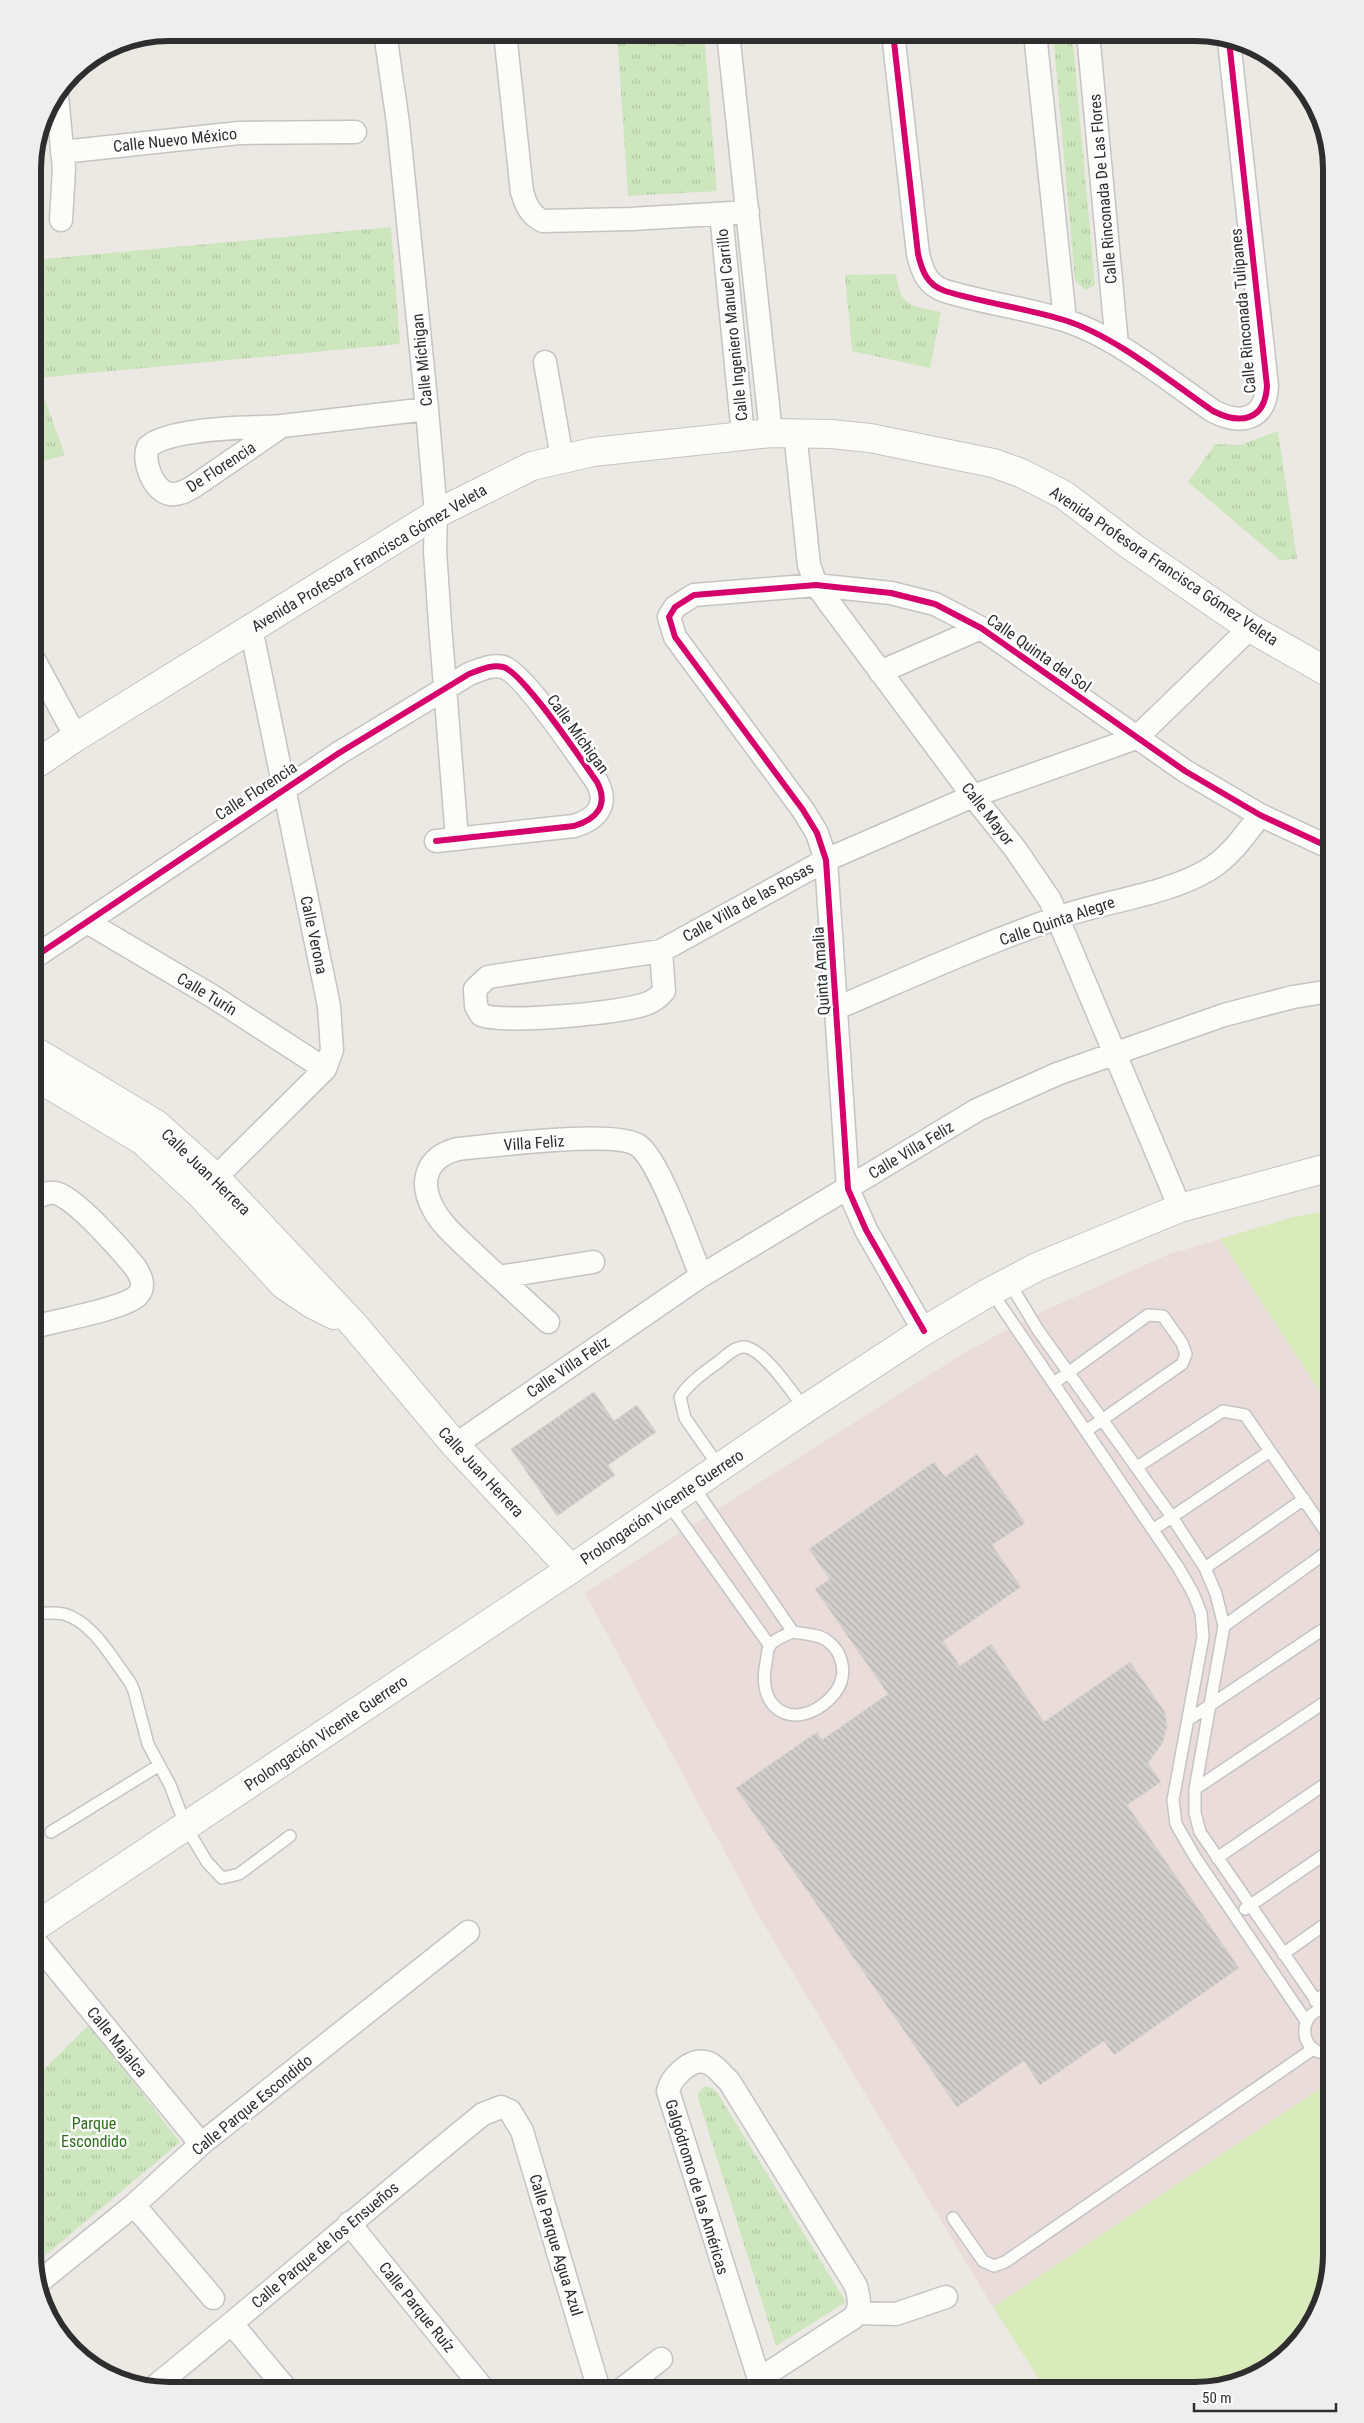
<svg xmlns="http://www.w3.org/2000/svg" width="1364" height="2423" font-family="'Roboto Condensed',sans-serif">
	<defs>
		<pattern id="grass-tufts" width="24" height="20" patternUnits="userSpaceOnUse" patternTransform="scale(1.25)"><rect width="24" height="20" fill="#cee6be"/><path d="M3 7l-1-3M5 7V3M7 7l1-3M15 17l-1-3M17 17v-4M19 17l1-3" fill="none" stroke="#b1c6a4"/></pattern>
		<pattern id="building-back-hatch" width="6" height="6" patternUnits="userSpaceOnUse" patternTransform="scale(1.25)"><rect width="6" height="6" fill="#d1cecb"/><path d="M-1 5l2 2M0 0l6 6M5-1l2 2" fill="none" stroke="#b4b1af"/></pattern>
	</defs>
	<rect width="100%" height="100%" fill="#ece8e4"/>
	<path fill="#e9dcdb" d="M1220,1239l111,170v672l-338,226 -230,-384 -178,-330 376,-238 69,-38 137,-62z"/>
	<path fill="url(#grass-tufts)" d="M617,33h87l13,158 -89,5z
		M1053,33h19l23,252 -9,5 -11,-9z
		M391,227l9,117 -363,34 28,77 -32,9v-204z
		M896,274c5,34 14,31 45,38l-11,56 -78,-17 -7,-76z
		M1278,431l19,128 -17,1 -92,-78 27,-38 25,1z
		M89,2025l91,117 -145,122 -2,-10v-174z
		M705,2086l7,2 6,6 128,208 -70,44 -78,-248 1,-6z"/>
	<path fill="#d9eabb" d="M1331,1210v199l-111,-170 73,-22z
		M1331,2081v173l-22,75 -54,48 -60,13h-149l-53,-83z"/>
	<path fill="url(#building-back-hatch)" stroke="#d7d4d0" d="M594,1392l20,29 23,-16 19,27 -48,33 7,10 -58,41 -46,-67z
		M977,1454l48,69 -33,22 29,42 -78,54 17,25 31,-22 53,78 86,-60 35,50 2,15 -5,17 -14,19 13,19 -34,23 112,163 -125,87 -10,-14 -64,44 -16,-24 -67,46 -221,-319 81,-56 5,8 66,-46 -73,-105 15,-10 -21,-30 125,-87 11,15z"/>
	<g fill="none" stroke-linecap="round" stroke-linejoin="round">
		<g stroke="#c5c4c5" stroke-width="14">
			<path id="service" d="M1009,1282l29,48 134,187 33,51 11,26 8,32 -29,163v24l5,19 122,177
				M991,1291l187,276 15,26 8,20 2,24 -30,163 3,24 19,33 111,164
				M1054,1383l94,-68 15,1 19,27 4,11 -4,10 -96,67
				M1137,1467l86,-56 22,4 86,124
				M720,1468l-35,-50 -5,-21c9,-14 23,-24 37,-34 7,-5 17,-16 26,-16 19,-1 51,48 62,62
				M693,1486l100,146
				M668,1503l102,143
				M1154,1529l116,-78
				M1205,1568l99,-69
				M33,1614c10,-1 22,-2 31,0 29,8 49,46 66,68l4,9 14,53 22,41 16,42 21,35 15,16 17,-4 51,-38
				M1224,1626l107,-77
				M793,1632c10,2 25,2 33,8 18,12 22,36 9,53 -32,39 -80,24 -69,-30 1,-5 1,-14 4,-18 6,-7 16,-10 23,-13z
				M1188,1720l143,-96
				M1195,1789l136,-91
				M51,1832l107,-66
				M1217,1858l114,-78
				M1245,1909l86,-59
				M1283,1954l48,-34
				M1315,2001l16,-11
				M1331,2053c-34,4 -36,-46 0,-45
				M953,2218l30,43 11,5 11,-4 308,-213"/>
		</g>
		<g stroke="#c5c4c5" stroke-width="25">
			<path id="minor" d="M385,33l13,90 29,286 9,105 -1,37 5,73 17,215
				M505,33l17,159c4,13 8,23 21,29l88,-2 117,-7
				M728,33l43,400
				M893,33l25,221c4,17 9,31 27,37 39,12 80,17 119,29 51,16 104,60 149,91 27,14 52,10 54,-25l-38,-345
				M1035,33l30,287
				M1088,33l29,312
				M57,96l7,73 -3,51
				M62,152l177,-19 116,-1
				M721,214l22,221
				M545,362l17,96
				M282,426l-89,61c-7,4 -14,8 -23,7 -17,-3 -28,-33 -22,-47 23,-20 102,-19 134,-21z
				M282,426l145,-17
				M795,432l14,133 7,20 157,211 43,54 34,50 130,308
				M33,658l43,79
				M880,672l101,-44
				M87,922l125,74 113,73
				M661,951l165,-91 147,-64 163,-58 114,-110
				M661,951l3,40c-5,6 -10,10 -18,13 -27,9 -140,20 -165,11l-5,-9 -1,-17 13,-12z
				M33,958l306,-205 130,-79c11,-4 22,-10 34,-7 20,5 79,94 94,115 12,23 0,37 -23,44l-138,15
				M837,1008c73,-31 145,-64 220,-90 47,-17 109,-23 151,-48 22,-13 37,-35 52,-55
				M204,1189l121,-120 7,-19 -3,-44 -78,-378
				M499,1277l94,-15
				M548,1322c-24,-22 -49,-45 -73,-67 -14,-14 -32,-28 -41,-45 -16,-28 -8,-53 24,-61 33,-3 159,-20 181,-3 21,16 51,103 62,130
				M33,1327c21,-6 92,-18 105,-32 8,-9 3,-19 -3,-28 -13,-16 -62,-72 -80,-74 -8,-1 -16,3 -22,7
				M924,1331l-58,-101 -18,-41 -22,-329 -9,-27 -14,-23 -128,-173 -6,-20 6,-10 19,-12 122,-10 75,8 44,11 46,24 204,143 75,44 71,33
				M455,1445l246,-169 276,-166 80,-36 167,-59 69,-18 38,-6
				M33,1939l168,205
				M134,2205l79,93
				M349,2223l135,167
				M39,2282l95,-77 67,-61 267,-212
				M857,2313l39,1 50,-17
				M232,2324l55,66
				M759,2379l94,-61c9,-10 6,-20 3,-32l-127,-205c-7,-6 -15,-18 -24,-19 -15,-4 -34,16 -37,29l91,288 6,11
				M153,2388c111,-90 219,-184 330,-274l18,-7 9,4 12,20 77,259
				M621,2390l40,-31"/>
		</g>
		<g stroke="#c5c4c5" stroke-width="30">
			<path id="tertiary" d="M33,766l43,-29 360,-223 96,-48 61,-14 178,-19 60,1 39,4 123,25 28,10 43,22 67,51 119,82 81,46
				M33,1050l123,74 59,53 140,149 100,119 116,124
				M33,1075l110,66 57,53 84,91 28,19 22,11"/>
		</g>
		<g stroke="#c5c4c5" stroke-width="30">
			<path id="secondary" d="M33,1928l538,-359 234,-160 119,-78 60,-36 53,-28 143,-59 151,-41"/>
		</g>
		<use href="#service" stroke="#fcfcfb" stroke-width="11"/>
		<use href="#minor" stroke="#fcfcfb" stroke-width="22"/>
		<use href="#tertiary" stroke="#fcfcfb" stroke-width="28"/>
		<use href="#secondary" stroke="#fcfcfb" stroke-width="28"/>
		<g stroke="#fff" stroke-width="9">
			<path id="cycleway" d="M893,33l25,221c4,17 9,31 27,37 39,12 80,17 119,29 51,16 104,60 149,91 27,14 52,10 54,-25l-38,-345
				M33,958l306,-205 130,-79c11,-4 22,-10 34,-7 20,5 79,94 94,115 12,23 0,37 -23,44l-138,15
				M924,1331l-58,-101 -18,-41 -22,-329 -9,-27 -14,-23 -128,-173 -6,-20 6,-10 19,-12 122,-10 75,8 44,11 46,24 204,143 75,44 71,33"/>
		</g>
		<use href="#cycleway" stroke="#d6006c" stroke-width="6"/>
	</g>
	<g text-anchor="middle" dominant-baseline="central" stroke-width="5" stroke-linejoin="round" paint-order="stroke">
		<g font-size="16" fill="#2e2e2e" stroke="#fff">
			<text transform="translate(175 140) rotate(-6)">Calle Nuevo México</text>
			<text transform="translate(1103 189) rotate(-95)">Calle Rinconada De Las Flores</text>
			<text transform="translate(1243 311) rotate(-95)">Calle Rinconada Tulipanes</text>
			<text transform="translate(732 325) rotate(-96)">Calle Ingeniero Manuel Carrillo</text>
			<text transform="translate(422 360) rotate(-96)">Calle Míchigan</text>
			<text transform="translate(221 467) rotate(-33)">De Florencia</text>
			<text transform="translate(369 558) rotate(-31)">Avenida Profesora Francisca Gómez Veleta</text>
			<text transform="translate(1164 566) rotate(34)">Avenida Profesora Francisca Gómez Veleta</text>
			<text transform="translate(1039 653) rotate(35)">Calle Quinta del Sol</text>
			<text transform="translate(578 734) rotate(54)">Calle Míchigan</text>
			<text transform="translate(256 791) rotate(-33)">Calle Florencia</text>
			<text transform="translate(988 814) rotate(52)">Calle Mayor</text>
			<text transform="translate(748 902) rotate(-29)">Calle Villa de las Rosas</text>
			<text transform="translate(1057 921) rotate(-19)">Calle Quinta Alegre</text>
			<text transform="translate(314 935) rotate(78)">Calle Verona</text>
			<text transform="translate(821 971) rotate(-94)">Quinta Amalia</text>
			<text transform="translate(207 994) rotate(31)">Calle Turín</text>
			<text transform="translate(534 1143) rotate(-4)">Villa Feliz</text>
			<text transform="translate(911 1150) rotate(-31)">Calle Villa Feliz</text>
			<text transform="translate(206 1172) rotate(44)">Calle Juan Herrera</text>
			<text transform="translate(568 1367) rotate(-34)">Calle Villa Feliz</text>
			<text transform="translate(481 1472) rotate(47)">Calle Juan Herrera</text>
			<text transform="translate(662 1507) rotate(-34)">Prolongación Vicente Guerrero</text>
			<text transform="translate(326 1733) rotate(-34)">Prolongación Vicente Guerrero</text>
			<text transform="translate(117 2042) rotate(51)">Calle Majalca</text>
			<text transform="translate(252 2105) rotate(-39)">Calle Parque Escondido</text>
			<text transform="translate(697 2187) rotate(73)">Galgódromo de las Américas</text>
			<text transform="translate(325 2245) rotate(-40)">Calle Parque de los Ensueños</text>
			<text transform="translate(556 2245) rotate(73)">Calle Parque Agua Azul</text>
			<text transform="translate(417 2307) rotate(51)">Calle Parque Ruíz</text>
		</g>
		<g font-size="16" fill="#2c6e1b" stroke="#fff">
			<text x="94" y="2123">Parque<tspan x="94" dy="18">Escondido</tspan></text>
		</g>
	</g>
	<path d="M0 0H1364V2423H0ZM169 41H1195A128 128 0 0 1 1323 169V2254A128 128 0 0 1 1195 2382H169A128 128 0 0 1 41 2254V169A128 128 0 0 1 169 41Z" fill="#eee" fill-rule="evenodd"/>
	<path fill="none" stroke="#2e2e2e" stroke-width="6" d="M169 41H1195A128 128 0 0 1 1323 169V2254A128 128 0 0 1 1195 2382H169A128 128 0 0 1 41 2254V169A128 128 0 0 1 169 41Z"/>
	<path d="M1194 2403v8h142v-8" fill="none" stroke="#2e2e2e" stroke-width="2.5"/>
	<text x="1202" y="2403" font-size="15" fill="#2e2e2e" stroke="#ffffff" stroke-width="4" paint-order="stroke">50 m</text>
</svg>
